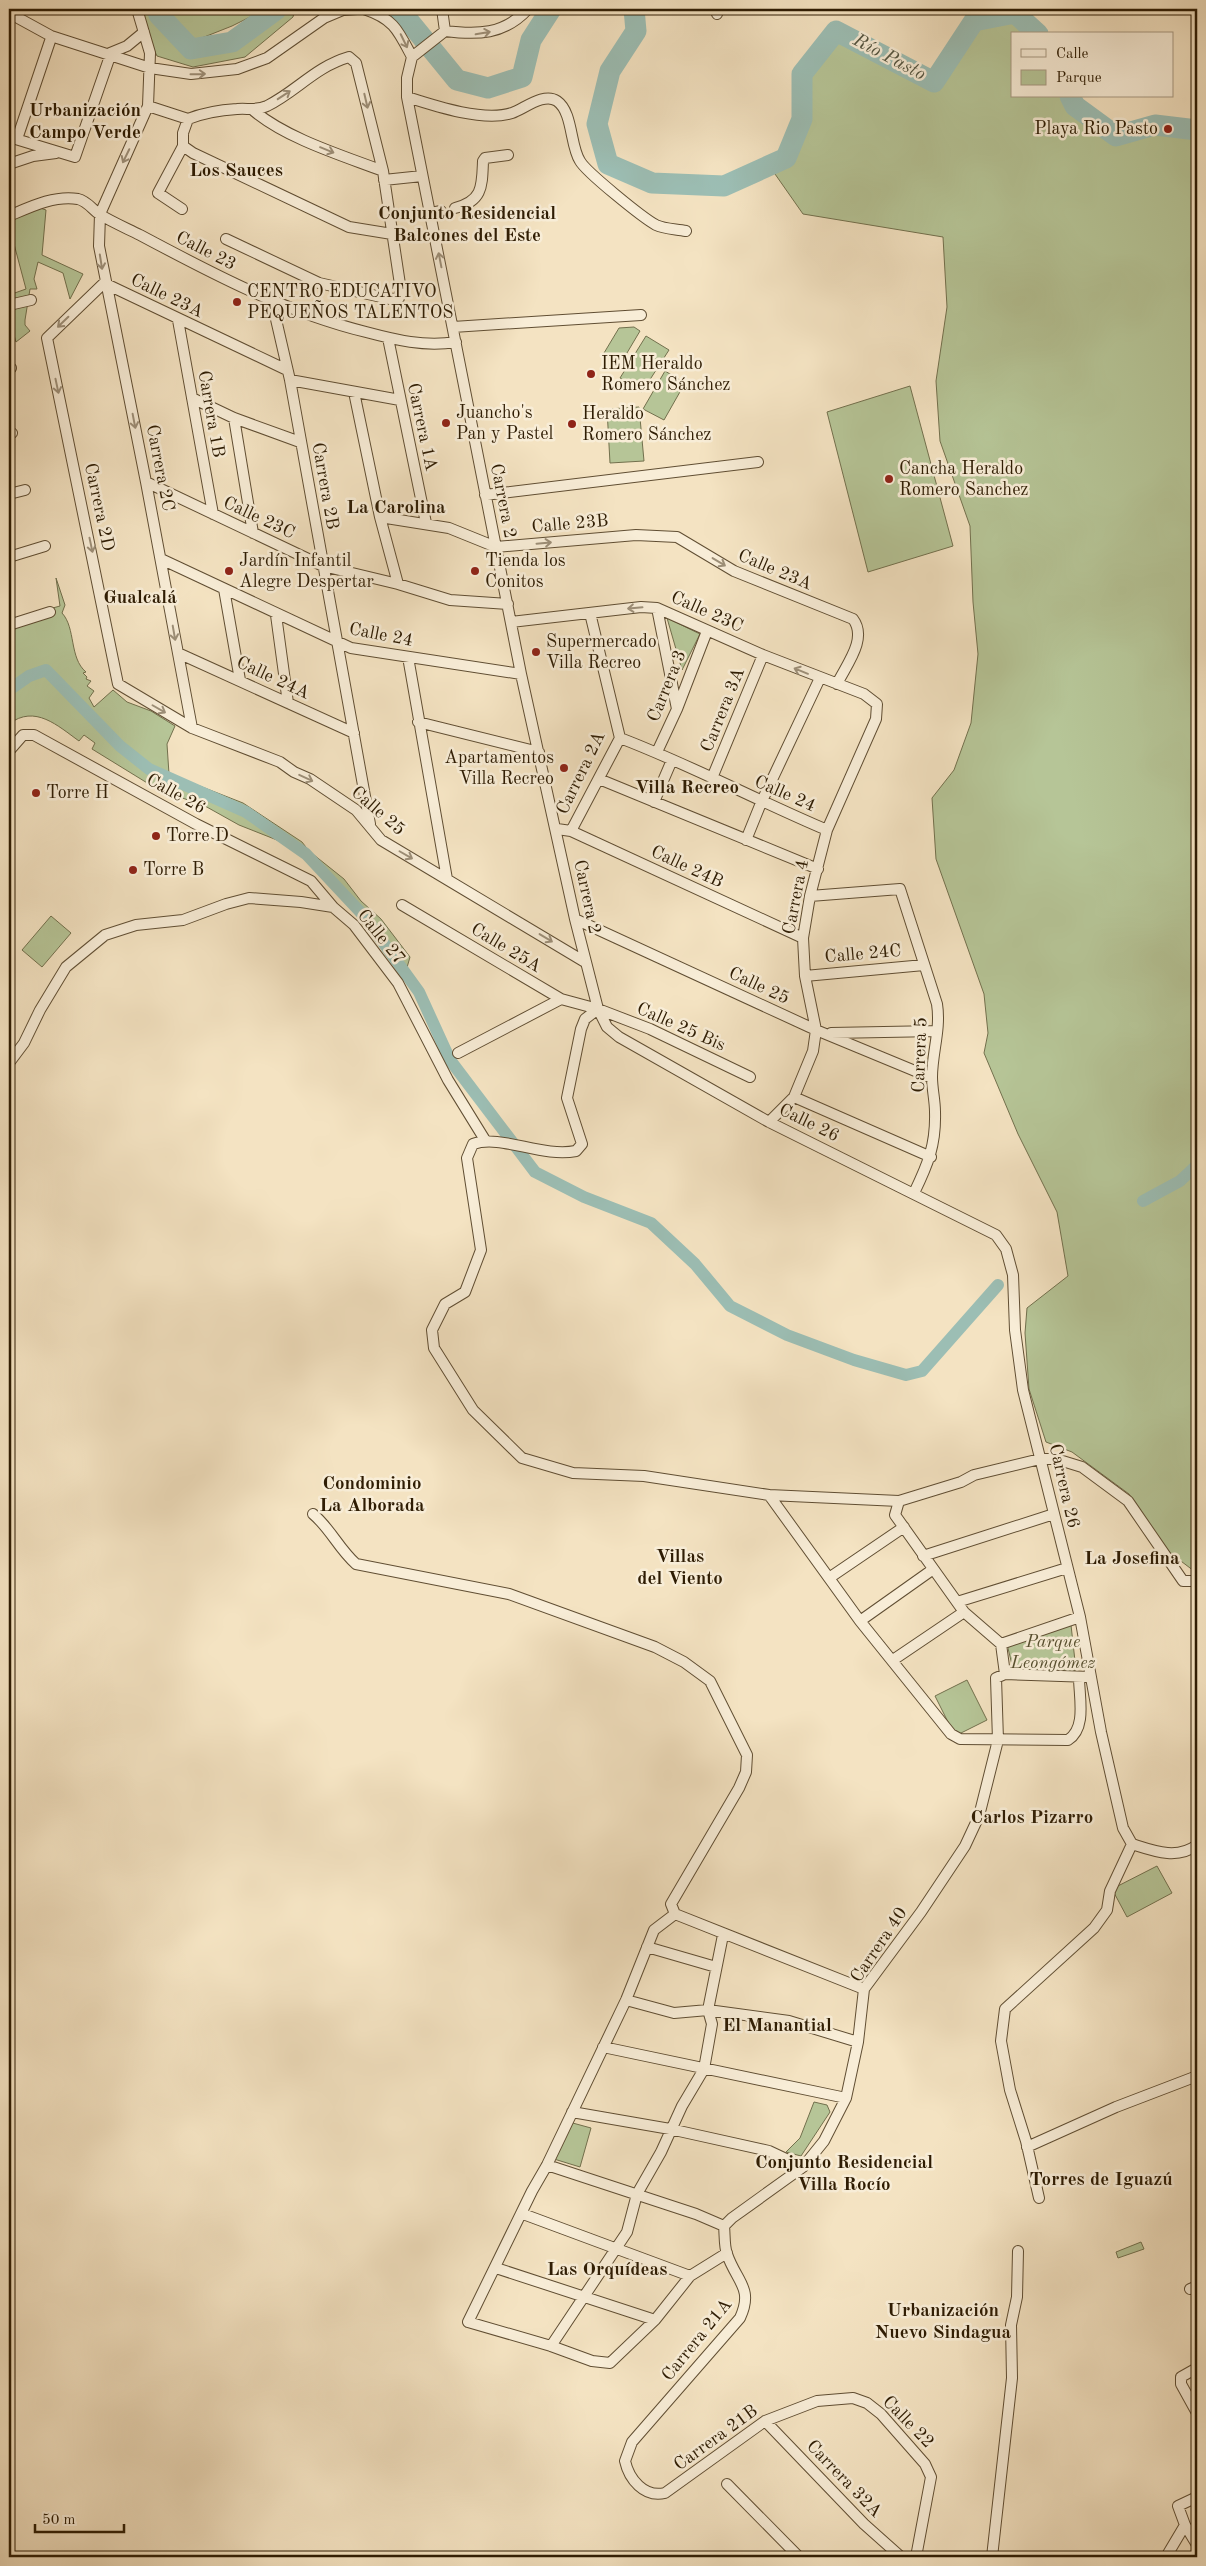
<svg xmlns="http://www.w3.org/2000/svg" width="1206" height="2566" font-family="'Old Standard TT',serif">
	<rect width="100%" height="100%" fill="#f4e3c2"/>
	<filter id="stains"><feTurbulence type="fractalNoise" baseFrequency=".004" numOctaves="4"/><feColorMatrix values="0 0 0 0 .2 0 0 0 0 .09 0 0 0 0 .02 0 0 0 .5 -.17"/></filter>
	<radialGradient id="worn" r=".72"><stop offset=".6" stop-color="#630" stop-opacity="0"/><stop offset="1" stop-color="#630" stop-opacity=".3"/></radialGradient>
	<path fill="#b6c597" stroke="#72704d" d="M140,9h11l2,6 34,39 48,-8 48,-37h12l-2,8 -48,40 -52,10 -36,-11 -10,-21z
		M160,9h106l-34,17 -43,17z
		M1015,13l21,21h-24v62h58l5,11 41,29 39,-11 42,5v1436l-3,5 -25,-19 -40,-58 -57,-42 -26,-10 -17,-53 -4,-56 2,-25 41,-32 -11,-64 -39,-78 -34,-81 4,-20 -4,-39 -48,-135 -4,-61 22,-28 17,-47 7,-69 -5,-52 -3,-76 -30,-85 -4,-60 11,-74 -4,-70 -140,-23 -28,-40 11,-16 16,-39v-45l34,-43 98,51 40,-61z
		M40,208l6,2 -4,45 41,19 -13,25 -7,-26 -25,-11 -4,17 3,10h-7l-5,31v5l5,6 -14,11 -7,-24v-23l17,-6 -12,-45 -5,1v-28z
		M634,327l6,4 -19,32 -17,-10 15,-25z
		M646,336l23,14 -27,42 -22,-14z
		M665,371l20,12 -21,37 -21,-11z
		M910,386l43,160 -85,26 -41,-160z
		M639,407l5,54 -34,2 -3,-54z
		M56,578l9,27 -3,8c14,15 7,45 24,59l-3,1 4,4 -1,2 5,2 -4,5 7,5 -5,7 5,9 19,-17 14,12 24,9 24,15 -8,18 2,30 74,29 59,39 7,9 35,28 17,22 20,18 29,38 -4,14 -79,-96 -45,-33 -43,-17 -34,-19 -48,-17 -65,-40 3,-6 -11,-8 -5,6c-21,-15 -44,-37 -70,-17v-104l51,-14z
		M667,618l33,16 -18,36z
		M51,916l20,17 -29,34 -20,-17z
		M1071,1625l5,45 -14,3h-43l-7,-8 -5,-21z
		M967,1680l20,40 -32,16 -20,-40z
		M1157,1866l15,27 -45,24 -15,-28z
		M814,2102l13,3 3,7 -29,44 -15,-4 14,-14z
		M569,2122l22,6 -11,39 -26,-8z
		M1141,2242l3,7 -26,9 -2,-6z"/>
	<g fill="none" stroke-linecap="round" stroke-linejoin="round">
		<path stroke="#9cbeb4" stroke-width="12" d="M9,690l20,-14 17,-6 74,76 29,23 97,43 60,42 58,62 55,76 31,68 85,112 49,25 67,26 44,41 35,42 57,29 67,25 52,15 16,-4 76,-86
			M1143,1201l37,-20 17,-16"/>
		<path stroke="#9cbeb4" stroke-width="21" d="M157,9l2,6 32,34 41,-7 45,-33
			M399,9l58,71 31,8 34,-11 9,-37 20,-31
			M634,9l2,22 -26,40 -13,53 11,40 44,19 72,3 62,-28 16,-39v-45l34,-43 98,51 40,-61 41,-8 23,21
			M1070,96l5,10 41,30 39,-11 42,5"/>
		<g stroke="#604e33" stroke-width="12">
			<path id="street" d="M137,9l13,44 -2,53 -48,108 -1,32 47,236 46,246
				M364,9c30,10 34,21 48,48
				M442,9l3,22
				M528,9c-24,26 -51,26 -83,22l-33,26 -5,21v19l114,577 54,245 23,90 9,18 12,10 150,85 227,113 10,14 7,26 2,55 8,60 57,227 21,115 22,96 9,16
				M716,9l1,5
				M9,13l42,23 99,32 41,6 46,-5 30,-11 57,-40 19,-8 14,-1
				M110,53l17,-7 17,-14
				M407,97c28,9 76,25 105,16 12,-4 32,-21 45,-12 16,11 13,45 23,60 6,11 63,57 76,64 8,4 20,4 30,6
				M148,106l40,13c15,-6 32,-9 49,-10 11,-1 19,2 30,-3 30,-15 48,-39 82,-49l7,6 27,108 18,120 -2,7 -9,1 -71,-16 -93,-44
				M254,111c34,28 87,44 129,60
				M188,119l-5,14v13l10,7 156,74 43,7
				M9,137l66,20 34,-98
				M17,139l33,-98
				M9,164l24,-8 23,-3
				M384,180l38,-4
				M455,208c28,-7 27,-22 28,-47l2,-3 23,-3
				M182,209l-24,-16 25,-47
				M431,213l10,-2
				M9,216c21,-9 45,-21 69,-17 9,2 14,10 21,15 13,8 27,14 41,21 73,39 145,77 226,97 30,8 58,15 90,10
				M272,302l18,78 80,444
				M9,305l22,-5
				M178,320l35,194
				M453,327l188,-12
				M388,338l38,185
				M9,369l2,-1
				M287,370l-183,-87 -57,55 71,346 74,44 88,34 14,10 16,7 46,31 25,30 204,122
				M290,380l110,20
				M354,392l26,125 18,67
				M192,398l42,20 66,24
				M234,418l19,115
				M9,434l3,-1
				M146,482l177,84 75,18 52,16 58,4
				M9,494l16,-4
				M485,495l273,-33
				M380,517l69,11 47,19 140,-12 41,2 57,34 119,48c15,20 -7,46 -16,65
				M9,557l36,-11
				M161,559l190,89 170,26
				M224,589l16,91
				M657,608l20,101
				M276,615l12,88
				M511,622l130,-15 16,1 106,47 101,39 13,10 -1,15 -49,111 -17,66 -7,42 2,38 11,54 -3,21 -19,46 -25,25
				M9,625l41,-13
				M178,653l176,80
				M408,657l39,222
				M418,722l121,30
				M620,738c71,27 138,63 207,92
				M9,751l14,-16h11l162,89 115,57 22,26
				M657,752l20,-43 30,-78
				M712,778l51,-123
				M599,779l219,90
				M654,802l18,-42
				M557,829l14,2 232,107
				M571,831l49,-93 -30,-125
				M746,840l15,-37 59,-125
				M810,896l90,-7 37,115c4,25 -5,49 -5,73 0,12 3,23 3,35 1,33 -7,52 -21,81
				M402,905l159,94 37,10 52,20 100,48
				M575,919l241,111 116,48
				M805,976l119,-11
				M598,1009l-13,10 -4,10 -14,69 15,46 -6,7c-34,7 -75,-17 -103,-7l-6,14 14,92 -16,42 -20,12 -13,26 2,18 39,62 49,48 51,15 71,3 125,19 130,6 62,-19 13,-7 66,-16h16l26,8 46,34 55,80h14
				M831,1033l106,-2
				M458,1053l103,-54
				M9,1063l15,-20 16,-33 26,-43 39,-32 31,-10 47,-5 43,-16 23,-6 52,4 32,5 21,18 44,58 50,97 37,60
				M794,1097l137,60
				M769,1495l91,126 91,113 9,5 108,1c19,-12 11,-43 11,-63
				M899,1501l-4,14 69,97 37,32 4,30
				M313,1514c17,14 26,35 43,50l153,30 146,53 29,15 26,19 37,74 -1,17 -7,16 -68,116 4,10 -21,16 -28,70 -79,165 -15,26 -64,131 83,24 41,15 18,2 45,-43 35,-44 37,-23
				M923,1556l131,-42
				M829,1578l75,-51
				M957,1602l110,-34
				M860,1621l72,-51
				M1001,1644l79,-27
				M893,1660l71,-48
				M1132,1844c22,7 45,16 65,1
				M675,1914l189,75
				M647,1947l69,20
				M626,2000l48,13 34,-3 81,11 69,21
				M603,2047l243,51
				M572,2112l98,17 99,22 34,16
				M1027,2147l89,-40 81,-31
				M547,2165l149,49 28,12
				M1039,2198l-13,-57 -16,-51 -9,-49 4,-32 89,-81 13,-18 3,-19 22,-47
				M523,2214l167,62
				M724,2226c1,9 0,20 3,28 9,27 27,34 13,64l-108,124 -7,19c4,18 19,37 40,32l100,-72 52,-20 36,-3 14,5 14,11 44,50 6,13 -15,80
				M724,2226l8,-8 71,-51 21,-26 22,-43 12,-56 6,-53 57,-77 44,-66 14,-30 19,-76 -2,-62 9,-4 86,3
				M496,2268l159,52
				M1190,2289l7,-3
				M551,2346l76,-114 10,-38 24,-42 21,-46 22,-37 8,-45 -4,-14 15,-75
				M1197,2368l-16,9v7l16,29
				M765,2421l99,103 37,33
				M727,2484l72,73
				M1197,2497l-19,9 7,19 12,20
				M992,2557l20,-179 -1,-53 6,-28 1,-46
				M1166,2557l19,-32"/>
		</g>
		<use href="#street" stroke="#f8edd7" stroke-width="10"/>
	</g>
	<defs><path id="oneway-shaft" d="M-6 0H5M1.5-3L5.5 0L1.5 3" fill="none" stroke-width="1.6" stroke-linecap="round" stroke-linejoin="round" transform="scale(1.25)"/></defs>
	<g stroke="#9d8f78">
		<use href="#oneway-shaft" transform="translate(483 33) rotate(-10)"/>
		<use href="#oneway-shaft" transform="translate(404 41) rotate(64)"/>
		<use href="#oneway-shaft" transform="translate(198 74) rotate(-1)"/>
		<use href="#oneway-shaft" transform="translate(284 95) rotate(-33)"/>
		<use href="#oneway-shaft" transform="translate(366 101) rotate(77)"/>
		<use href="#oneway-shaft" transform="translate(327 150) rotate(22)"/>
		<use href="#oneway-shaft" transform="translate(126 156) rotate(116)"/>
		<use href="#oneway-shaft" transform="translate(440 260) rotate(-101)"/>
		<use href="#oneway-shaft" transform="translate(101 262) rotate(81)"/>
		<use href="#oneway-shaft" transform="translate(63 322) rotate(136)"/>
		<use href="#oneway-shaft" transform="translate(57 386) rotate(78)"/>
		<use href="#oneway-shaft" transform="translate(134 421) rotate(79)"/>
		<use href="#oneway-shaft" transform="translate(544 543) rotate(-5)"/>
		<use href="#oneway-shaft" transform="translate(91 545) rotate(78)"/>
		<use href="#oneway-shaft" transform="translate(719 562) rotate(31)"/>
		<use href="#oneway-shaft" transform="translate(635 608) rotate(175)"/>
		<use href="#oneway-shaft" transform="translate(174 633) rotate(80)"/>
		<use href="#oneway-shaft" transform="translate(801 671) rotate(-158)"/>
		<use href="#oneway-shaft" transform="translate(159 709) rotate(30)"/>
		<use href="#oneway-shaft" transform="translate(306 778) rotate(25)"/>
		<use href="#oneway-shaft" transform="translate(406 855) rotate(30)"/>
		<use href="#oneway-shaft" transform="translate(546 938) rotate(31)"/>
	</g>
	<g fill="#8f2418" stroke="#f8edd7" stroke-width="2">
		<circle cx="1168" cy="129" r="5"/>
		<circle cx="237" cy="302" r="5"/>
		<circle cx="591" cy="374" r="5"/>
		<circle cx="446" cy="423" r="5"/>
		<circle cx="572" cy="424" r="5"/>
		<circle cx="889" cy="479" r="5"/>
		<circle cx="229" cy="571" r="5"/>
		<circle cx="475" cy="571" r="5"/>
		<circle cx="536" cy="652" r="5"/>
		<circle cx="564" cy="768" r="5"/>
		<circle cx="36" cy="793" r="5"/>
		<circle cx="156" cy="836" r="5"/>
		<circle cx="133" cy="870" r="5"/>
	</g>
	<g text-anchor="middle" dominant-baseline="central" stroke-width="5" stroke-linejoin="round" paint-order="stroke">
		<g font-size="18" fill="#2e1c03" stroke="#f8edd7" text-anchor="start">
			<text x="1158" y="129" text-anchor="end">Playa Rio Pasto</text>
			<text x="247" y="292">CENTRO EDUCATIVO<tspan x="247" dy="21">PEQUEÑOS TALENTOS</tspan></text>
			<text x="601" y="364">IEM Heraldo<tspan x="601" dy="21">Romero Sánchez</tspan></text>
			<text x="456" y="413">Juancho's<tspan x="456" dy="21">Pan y Pastel</tspan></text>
			<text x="582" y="414">Heraldo<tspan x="582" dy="21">Romero Sánchez</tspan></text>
			<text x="899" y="469">Cancha Heraldo<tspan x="899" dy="21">Romero Sanchez</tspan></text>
			<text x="239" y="561">Jardín Infantil<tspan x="239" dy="21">Alegre Despertar</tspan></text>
			<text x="485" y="561">Tienda los<tspan x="485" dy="21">Conitos</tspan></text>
			<text x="546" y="642">Supermercado<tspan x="546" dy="21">Villa Recreo</tspan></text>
			<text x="554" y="758" text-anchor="end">Apartamentos<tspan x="554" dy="21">Villa Recreo</tspan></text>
			<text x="46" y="793">Torre H</text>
			<text x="166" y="836">Torre D</text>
			<text x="143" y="870">Torre B</text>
		</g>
		<g font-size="18" fill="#2e1c03" stroke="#f8edd7">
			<text transform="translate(206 251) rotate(27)">Calle 23</text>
			<text transform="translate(167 296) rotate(26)">Calle 23A</text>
			<text transform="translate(211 414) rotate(80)">Carrera 1B</text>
			<text transform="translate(422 427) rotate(78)">Carrera 1A</text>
			<text transform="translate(160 468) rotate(79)">Carrera 2C</text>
			<text transform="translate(325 486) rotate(80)">Carrera 2B</text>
			<text transform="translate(503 501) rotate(79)">Carrera 2</text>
			<text transform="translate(99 507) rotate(78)">Carrera 2D</text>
			<text transform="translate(259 518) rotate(25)">Calle 23C</text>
			<text transform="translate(570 524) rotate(-5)">Calle 23B</text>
			<text transform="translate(775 570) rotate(23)">Calle 23A</text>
			<text transform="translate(707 612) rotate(24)">Calle 23C</text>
			<text transform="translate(381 635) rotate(11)">Calle 24</text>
			<text transform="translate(273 678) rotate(25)">Calle 24A</text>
			<text transform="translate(667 686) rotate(-68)">Carrera 3</text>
			<text transform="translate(723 710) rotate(-68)">Carrera 3A</text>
			<text transform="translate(581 773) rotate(-64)">Carrera 2A</text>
			<text transform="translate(176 794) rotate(29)">Calle 26</text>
			<text transform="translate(785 794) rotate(24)">Calle 24</text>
			<text transform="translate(378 811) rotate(41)">Calle 25</text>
			<text transform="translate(687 867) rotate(25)">Calle 24B</text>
			<text transform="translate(587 897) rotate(78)">Carrera 2</text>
			<text transform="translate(796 897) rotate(-79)">Carrera 4</text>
			<text transform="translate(381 937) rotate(51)">Calle 27</text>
			<text transform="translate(506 948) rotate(31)">Calle 25A</text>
			<text transform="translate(863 954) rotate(-5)">Calle 24C</text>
			<text transform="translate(759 986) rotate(25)">Calle 25</text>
			<text transform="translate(681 1027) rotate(24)">Calle 25 Bis</text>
			<text transform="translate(920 1055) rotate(-88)">Carrera 5</text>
			<text transform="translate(809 1123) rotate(26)">Calle 26</text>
			<text transform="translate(1064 1486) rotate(77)">Carrera 26</text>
			<text transform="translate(879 1945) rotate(-56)">Carrera 40</text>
			<text transform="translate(697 2340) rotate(-51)">Carrera 21A</text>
			<text transform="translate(908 2422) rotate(46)">Calle 22</text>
			<text transform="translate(716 2438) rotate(-36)">Carrera 21B</text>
			<text transform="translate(844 2479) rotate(46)">Carrera 32A</text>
		</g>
		<g font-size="18" font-style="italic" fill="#574f2f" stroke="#f8edd7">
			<text x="1053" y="1642">Parque<tspan x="1053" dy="21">Leongómez</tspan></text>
		</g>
		<g font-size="19" font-style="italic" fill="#545541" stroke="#f8edd7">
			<text transform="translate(889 58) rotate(28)">Río Pasto</text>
		</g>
		<g font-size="19" font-weight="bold" fill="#2e1c03" stroke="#f8edd7">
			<text x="85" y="111">Urbanización<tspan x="85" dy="22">Campo Verde</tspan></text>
			<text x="236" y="171">Los Sauces</text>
			<text x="467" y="214">Conjunto Residencial<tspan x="467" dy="22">Balcones del Este</tspan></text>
			<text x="396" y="508">La Carolina</text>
			<text x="140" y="598">Gualcalá</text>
			<text x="687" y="788">Villa Recreo</text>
			<text x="372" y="1484">Condominio<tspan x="372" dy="22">La Alborada</tspan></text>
			<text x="680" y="1557">Villas<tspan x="680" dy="22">del Viento</tspan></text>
			<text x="1132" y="1559">La Josefina</text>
			<text x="1032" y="1818">Carlos Pizarro</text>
			<text x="777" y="2026">El Manantial</text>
			<text x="844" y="2163">Conjunto Residencial<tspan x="844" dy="22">Villa Rocío</tspan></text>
			<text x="1101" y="2180">Torres de Iguazú</text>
			<text x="607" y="2270">Las Orquídeas</text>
			<text x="943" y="2311">Urbanización<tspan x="943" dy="22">Nuevo Sindagua</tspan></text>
		</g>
	</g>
	<rect width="1206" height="2566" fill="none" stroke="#f4e3c2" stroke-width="30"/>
	<rect x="10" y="10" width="1186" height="2546" fill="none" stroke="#2e1c03" stroke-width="2.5"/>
	<rect x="15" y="15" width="1176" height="2536" fill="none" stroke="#2e1c03"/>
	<rect x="1011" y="32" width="162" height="65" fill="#f8edd7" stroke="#a79982"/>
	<rect x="1021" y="49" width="25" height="8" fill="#f8edd7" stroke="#a79982"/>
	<text x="1056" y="58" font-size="15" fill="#2e1c03">Calle</text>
	<rect x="1021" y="70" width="25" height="15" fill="#b6c597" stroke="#a79982"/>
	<text x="1056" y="82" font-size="15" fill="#2e1c03">Parque</text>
	<path d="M35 2524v8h89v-8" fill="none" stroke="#2e1c03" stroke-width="2.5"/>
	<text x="42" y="2524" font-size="15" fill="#2e1c03" stroke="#f8edd7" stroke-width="4" paint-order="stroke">50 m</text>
	<rect width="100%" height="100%" filter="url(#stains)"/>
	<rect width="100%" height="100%" fill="url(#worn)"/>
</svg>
